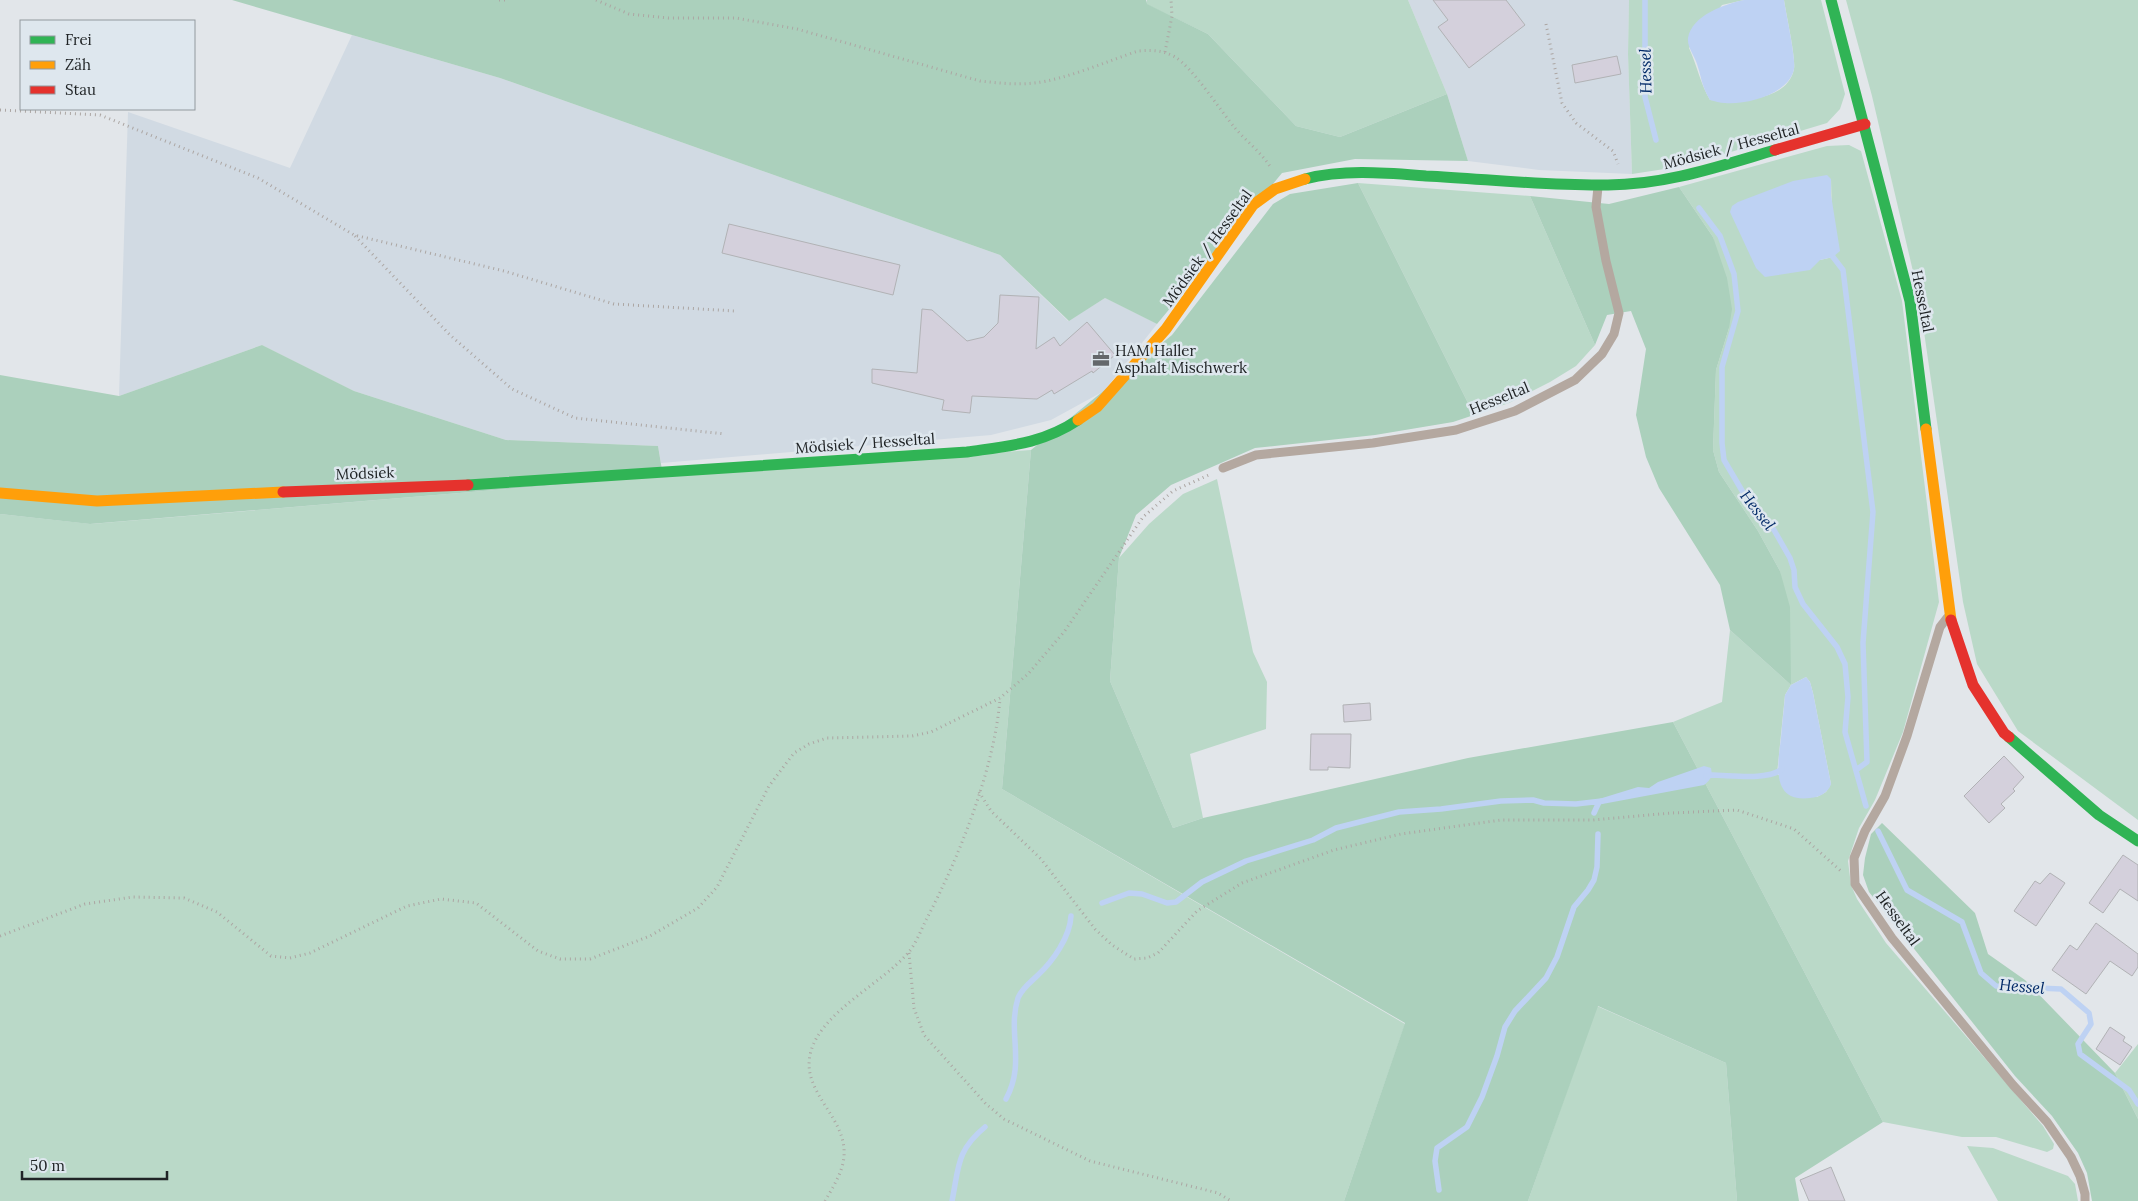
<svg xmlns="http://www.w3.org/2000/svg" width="2138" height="1201" font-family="Lora,serif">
	<rect width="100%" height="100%" fill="#e2e6ea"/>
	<path fill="#d1dae3" d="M1408,0h221l-1,54 4,120 -93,-4 -71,-9 -21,-67z
		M352,35l148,43 500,177 68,66 37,-23 52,26 -53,67 -53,29 -60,15 -330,28 -3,-17 -152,-6 -152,-49 -92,-46 -143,51 9,-284 162,56z"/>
	<path fill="#bad9c8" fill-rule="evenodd" d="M1147,0h261l39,94 -107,43 -44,-11 -88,-92 -62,-30z
		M1629,0h115l-22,5 -33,43c8,17 11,35 21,52 26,1 77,3 84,-31 2,-11 -8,-55 -10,-69h37l24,94 -5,15 -13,14 -143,43 -52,8 -4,-120z
		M1846,0h292v820l-120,-89 -41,-67 -14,-62 -44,-305 -47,-201z
		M1849,145l12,6 41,150 37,301 -36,130 -28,68 -16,28 -11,33 3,24 6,14 29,44 157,183 11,18 -1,5 -6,3 -51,-15h-34l-79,-15 -210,-400 49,-20 8,-72 61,55 -11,-114 -22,-40 -39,-59 -6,-22 3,-80 13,-42 -16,-91 -34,-50 148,-41zM1831,179l2,78 -13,3zM1806,677l4,5 3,11 18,91 -5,8 -9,5 -40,-23 8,-79 6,-10z
		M1358,183l172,13 65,149 -19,21 -26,16 -41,21 -35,12z
		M1031,450l-29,339 403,235 -61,177h-1344v-687l91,10 572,-48z
		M1217,479l36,173 14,30 -1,47 -76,25 13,64 -30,10 -63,-147 9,-123 30,-34 34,-30z
		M1597,1006l129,57 11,138h-209z
		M2138,1044v75l-23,-46z
		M1967,1146l26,2 75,28 7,8 3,17h-80z"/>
	<path fill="#abd0bc" d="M232,0h914l1,4 61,30 88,92 44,11 107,-43 21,67 -113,-2 -73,14 -125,151 -52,-26 -36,23 -69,-66 -500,-177z
		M1358,183l116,232 -21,7 -78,13 -120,13 -84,37 -35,30 -17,43 -9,123 63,147 30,-10 265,-60 205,-36 210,400 -88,56 4,23h-62l-11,-138 -128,-57 -70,195h-184l61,-178 -403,-234 29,-339 141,-115 101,-131 17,-10z
		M1679,187l34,50 14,41 5,31 -3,19 -13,42 -3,80 6,22 39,59 22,40 10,36 1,78 -61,-55 -10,-45 -61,-97 -13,-31 -10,-42 10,-66 -15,-38 -24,4 -12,30 -65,-149 79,8z
		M262,345l92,46 152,49 152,6 5,30 -573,48 -90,-10v-139l119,21z
		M1882,823l93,90 13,41 37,26 90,93 23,46v82h-46l-5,-28 -9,-20 -26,-37 -37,-40 -146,-184 -6,-17 2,-17 6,-24z"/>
	<path fill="#bed2f3" d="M1744,0h40c2,14 12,59 10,69 -5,25 -47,36 -69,34 -5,0 -10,-2 -15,-3 -9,-16 -8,-21 -13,-36 -3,-9 -10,-17 -9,-26 4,-23 37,-34 56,-38z
		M1827,175l4,4v16l9,56 -7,6 -13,3 -10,10 -45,7 -9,-9 -26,-56 2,-6 6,-4 55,-21z
		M1806,677l4,5 3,11 18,91c-3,9 -11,13 -21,14 -40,5 -32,-35 -29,-60 1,-15 3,-29 4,-43l6,-10z
		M1704,766l7,2c2,9 -1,12 -7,17l-107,20 -1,-2 3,-4 39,-12 11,1 9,-6z"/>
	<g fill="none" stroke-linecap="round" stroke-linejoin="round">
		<path stroke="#bed2f3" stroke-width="5.5" d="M1645,0v97l11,43
			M1699,208l21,28 14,38 4,37 -16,56v76l2,17 20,34 30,36 16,28 4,12 1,17 8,17 34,43 8,17 3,33 -3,35 21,74
			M1833,257l10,13 30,242 -10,131 4,119 -11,8
			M1706,776l6,-1c18,0 56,6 70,-6
			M1594,813l5,-11
			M1878,831l29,59 55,32 19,51 15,13 65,3 28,24 2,11 -13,20 2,10 49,36 9,14
			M1102,903l27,-10 13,1 25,9 9,-1 26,-20 44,-21 67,-21 23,-12 63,-16 42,-3 60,-8 32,-1 11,3 32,1 26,-3
			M1006,1099c20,-37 1,-66 12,-101 4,-10 13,-16 20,-23 15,-14 32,-38 33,-59
			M1439,1190l-4,-29 2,-13 30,-21 15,-30 15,-41 8,-29 10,-16 31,-33 11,-21 17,-50 14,-17 6,-10 3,-13 1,-33
			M952,1201c7,-34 4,-50 33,-74"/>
	</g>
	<path fill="#d4d0dc" stroke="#b1b2b5" d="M1433,0h73l19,25 -56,43 -31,-41 10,-7z
		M1617,56l4,18 -46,9 -3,-18z
		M729,224l171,41 -7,30 -171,-42z
		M1000,295l39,2 -3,52 18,-12 6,9 27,-24 28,33 -22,18 -1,-2 -38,23 -2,-4 -15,9 -65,-3 -2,17 -28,-3 2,-10 -72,-17v-14l45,4 5,-64 10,1 35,31 17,-4 14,-14z
		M1370,703l1,17 -27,2 -1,-17z
		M1311,734h40l-1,34 -22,-1v3h-18z
		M2004,756l20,21 -11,12 2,2 -14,13 4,4 -16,15 -25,-27z
		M2123,855l15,10v36l-18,-12 -17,24 -14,-10z
		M2050,873l15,10 -29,43 -22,-15 21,-30 5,3z
		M2096,923l42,31v13l-6,9 -22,-15 -24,33 -34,-24 18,-25 7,5z
		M2110,1027l15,10 -2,4 9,6 -12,18 -24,-16z
		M1831,1167l14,34h-36l-9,-21z"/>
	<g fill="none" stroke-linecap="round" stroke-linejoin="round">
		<path stroke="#aca6a3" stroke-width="3" stroke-dasharray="1 4" stroke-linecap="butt" d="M499,0h8
			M596,0l33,14 39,4h68l61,11 183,52c18,2 36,4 54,2 30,-3 74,-22 104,-32 14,-1 25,-1 37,6 18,11 45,53 60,71 11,13 27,25 36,40
			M1546,24l16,79 14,20 37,28 5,13
			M1165,52l7,-36 -1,-16
			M0,110l100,5 158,63 96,57 150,36 110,33 121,7
			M355,236l95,99 62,54 63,29 150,16
			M979,792l12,19 50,48 54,70 17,16 22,14 13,-1 11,-5 39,-42 45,-28 92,-33 67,-16 100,-14h92l78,-7 66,-3 57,19 48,43
			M0,936l85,-32 48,-7 51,1 33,14 54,44 19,2 20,-5 97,-47 34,-7 35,4 62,48 22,8h30l60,-23 48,-28 19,-21 52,-101 25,-33 15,-9 18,-6 85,-2 19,-4 69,-34 28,-24 36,-42 79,-115 30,-26 38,-17
			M909,953l5,55 10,27 62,69 18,15 86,42 128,32 13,8
			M825,1201c8,-14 18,-29 19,-45 3,-40 -45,-64 -33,-105 11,-39 70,-67 97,-98 8,-9 13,-23 18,-33 33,-62 69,-153 74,-222"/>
		<path stroke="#b4a8a0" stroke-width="9" d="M1223,468l33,-13 117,-12 83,-13 59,-19 60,-31 27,-26 12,-20 5,-21 -13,-52 -10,-54 2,-20
			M1947,618l-7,9 -33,109 -22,60 -20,35 -11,27 1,26 37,54 121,147 34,37 24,35 9,19 5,18v7"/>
		<path stroke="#30b455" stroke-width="11" d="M1831,0l79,301 16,128
			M1305,179c39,-10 81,-6 121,-3 60,3 122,10 182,9 58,0 112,-19 167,-35
			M468,485l499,-33c41,-6 75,-8 111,-32
			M2009,737l90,78 39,26"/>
		<path stroke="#ff9f0a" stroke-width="11" d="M1078,420l19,-13 69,-78 87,-124 22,-16 30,-10
			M1926,429l25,191
			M0,493l97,8 186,-9"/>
		<path stroke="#e5322d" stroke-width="11" d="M1775,150l90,-26
			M283,492l185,-7
			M1951,620l22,65 31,48 5,4"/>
	</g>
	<defs>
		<g id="office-bare" transform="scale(1.35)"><path d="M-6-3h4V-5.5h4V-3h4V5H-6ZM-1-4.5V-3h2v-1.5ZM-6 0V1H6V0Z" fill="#64686b" stroke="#dee7ee" stroke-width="2.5" paint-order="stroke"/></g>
	</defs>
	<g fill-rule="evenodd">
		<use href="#office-bare" x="1101" y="359"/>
	</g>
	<g text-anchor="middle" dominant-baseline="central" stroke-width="5" stroke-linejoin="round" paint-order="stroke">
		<g font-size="15" fill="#202426" stroke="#dee7ee">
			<text transform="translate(1731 146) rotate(-15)">Mödsiek / Hesseltal</text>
			<text transform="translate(1207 248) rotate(-54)">Mödsiek / Hesseltal</text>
			<text transform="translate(1923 301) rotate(79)">Hesseltal</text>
			<text transform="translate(1499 398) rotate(-22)">Hesseltal</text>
			<text transform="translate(865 443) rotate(-4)">Mödsiek / Hesseltal</text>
			<text transform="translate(365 473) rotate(-2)">Mödsiek</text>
			<text transform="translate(1898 918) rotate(54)">Hesseltal</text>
		</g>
		<g font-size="15" fill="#202426" stroke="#dee7ee" text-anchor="start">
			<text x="1115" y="350">HAM Haller<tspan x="1115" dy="17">Asphalt Mischwerk</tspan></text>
		</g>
		<g font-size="16" font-style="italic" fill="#012967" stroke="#dee7ee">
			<text transform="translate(1645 71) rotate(-91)">Hessel</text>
			<text transform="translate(1758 510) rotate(52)">Hessel</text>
			<text transform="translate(2022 986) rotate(5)">Hessel</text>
		</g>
	</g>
	<rect x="20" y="20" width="175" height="90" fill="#dee7ee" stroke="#92999e"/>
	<rect x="30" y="36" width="25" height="8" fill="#30b455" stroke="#92999e"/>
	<text x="65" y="45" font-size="15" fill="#202426">Frei</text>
	<rect x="30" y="61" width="25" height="8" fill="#ff9f0a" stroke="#92999e"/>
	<text x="65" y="70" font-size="15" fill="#202426">Zäh</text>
	<rect x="30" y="86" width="25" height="8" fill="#e5322d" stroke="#92999e"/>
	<text x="65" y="95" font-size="15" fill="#202426">Stau</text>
	<path d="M22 1171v8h145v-8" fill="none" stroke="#202426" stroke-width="2.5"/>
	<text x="30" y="1171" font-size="15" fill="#202426" stroke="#dee7ee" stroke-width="4" paint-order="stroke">50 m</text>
</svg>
